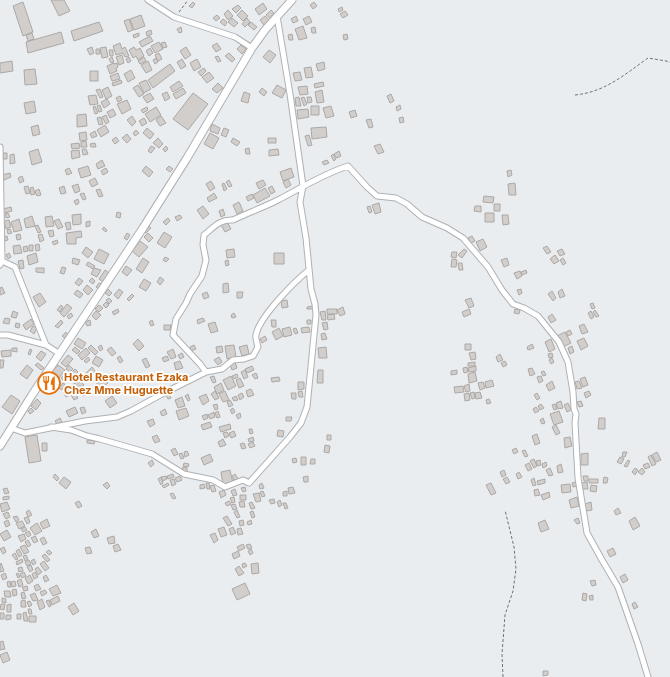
<svg xmlns="http://www.w3.org/2000/svg" width="670" height="677" font-family="Inter,sans-serif">
	<rect width="100%" height="100%" fill="#eaedf0"/>
	<path fill="#d1cecb" stroke="#aca8a6" d="M51,0h13l6,11 -11,5z
		M23,2l10,30 -10,4 -10,-30z
		M193,2l2,2 -3,4 -3,-2z
		M314,2l3,4 -4,3 -3,-4z
		M263,3l4,6 -8,6 -4,-6z
		M238,5l3,3 -5,5 -4,-4z
		M342,7l1,3 -4,2 -1,-3z
		M228,10l5,6 -5,4 -4,-6z
		M242,10l6,6 -5,5 -6,-6z
		M271,10l3,3 -4,5 -4,-3z
		M345,11l3,4 -5,3 -3,-4z
		M141,15l4,11 -11,4 -4,-11z
		M217,15l3,3 -4,3 -3,-3z
		M265,16l4,4 -5,5 -4,-5z
		M296,16l2,5 -5,2 -2,-4z
		M309,16l3,6 -6,3 -3,-6z
		M232,18l6,5 -4,4 -6,-5z
		M247,18l3,4 -5,5 -3,-3z
		M129,19l4,11 -5,2 -4,-11z
		M223,19l4,3 -2,4 -5,-4z
		M99,22l4,9 -29,10 -3,-10z
		M251,22l6,5 -3,3 -6,-5z
		M303,26l4,12 -8,2 -4,-11z
		M181,27l1,5 -3,1 -2,-4z
		M315,27l1,6h-4l-1,-5z
		M151,30l1,4 -5,2 -1,-4z
		M61,32l3,11 -36,10 -2,-11z
		M32,33l2,6 -6,2 -2,-6z
		M139,33v3l-5,2 -1,-3z
		M292,34l1,6h-4l-1,-5z
		M347,34l1,5 -4,1 -1,-5z
		M150,36l3,5 -11,6 -3,-5z
		M159,42l4,7 -8,4 -4,-7z
		M165,42l2,5 -4,1 -2,-5z
		M120,43l2,6 3,-2 4,9 -4,1 -2,-4 -7,2 -3,-9z
		M217,43l4,6 -5,3 -4,-6z
		M241,45l5,4 -4,5 -5,-5z
		M92,47l2,6 -4,2 -3,-6z
		M106,47l2,10 -6,1 -2,-10z
		M134,47l2,3 4,-2 4,8 -6,4 -2,-4 -3,2 -4,-8z
		M186,47l5,8 -6,4 -5,-8z
		M150,48l3,5 -4,3 -3,-5z
		M96,49h3l1,5h-4z
		M109,50h4v6h-3z
		M269,50l7,5 -6,8 -7,-6z
		M159,53l3,6 -4,2 -3,-6z
		M229,53l6,6 -3,3 -7,-6z
		M122,55l2,8 -5,2 -3,-8z
		M218,56l3,5 -3,1 -3,-5z
		M112,57l2,5 -3,1 -2,-4z
		M129,57l2,4 -3,2 -2,-4z
		M144,57l2,4 -6,3 -2,-3z
		M156,58l2,4 -3,2 -2,-4z
		M182,59l4,7 -5,3 -4,-7z
		M197,59l4,8 -7,4 -4,-8z
		M12,61l1,10 -13,2v-10z
		M148,61l4,9 -6,3 -5,-8z
		M324,62l1,7 -7,2 -2,-7z
		M114,63v1l3,-1 1,4 -2,1 1,3 -7,3 -3,-8z
		M170,64l5,7 -22,17 -5,-8z
		M311,67l2,10 -7,1 -2,-10z
		M204,68l2,3 -5,5 -3,-4z
		M35,69l2,15 -12,1 -1,-15z
		M131,70l4,8 -7,4 -4,-8z
		M90,71h8v10h-8z
		M209,72l5,6 -7,5 -5,-6z
		M300,72l2,8 -7,1 -2,-8z
		M118,73l2,6 -8,2 -2,-5z
		M121,80l1,3 -9,3 -1,-3z
		M146,80l5,9 -7,4 -5,-10z
		M179,81l4,5 -10,6 -3,-5z
		M323,82l1,4 -9,2 -1,-4z
		M218,83l5,5 -6,5 -5,-4z
		M138,85l6,9 -5,3 -6,-9z
		M277,85l9,5 -4,8 -10,-5z
		M307,86l1,8 -8,1 -2,-8z
		M108,87l4,9 -6,3 -4,-9z
		M183,88l3,5 -10,6 -3,-5z
		M262,88l5,4 -3,4 -5,-4z
		M100,89l3,8 -3,1 -4,-8z
		M322,90l2,12 -7,1 -2,-11z
		M167,92l3,6 -5,3 -3,-7z
		M244,92l6,2 -2,9 -7,-2z
		M150,93l4,6 -7,4 -4,-6z
		M193,93l15,11 -20,26 -15,-11z
		M391,94l3,7 -4,2 -3,-7z
		M96,95l2,9 -8,1 -2,-9z
		M120,96l2,4 -4,2 -2,-4z
		M299,97l2,9h-5l-1,-8z
		M304,97l3,7 -3,2 -3,-8z
		M307,97h4l1,5 -4,1z
		M107,99l3,5 -6,4 -3,-6z
		M127,100l4,9 -9,5 -5,-10z
		M34,101l2,11 -10,2 -2,-11z
		M100,105l2,6 -3,1 -2,-6z
		M400,105l1,4 -4,2 -1,-4z
		M95,106l3,7 -3,1 -2,-7z
		M311,106h8v9h-8z
		M331,106l3,10 -8,2 -3,-10z
		M147,107l1,3 -5,3 -2,-3z
		M156,107l5,8 -11,7 -5,-8z
		M113,109l3,6 -6,3 -3,-6z
		M308,109l1,8 -11,2 -1,-9z
		M355,110l2,6 -6,2 -2,-6z
		M86,114l1,12 -10,1v-12z
		M106,115l3,7 -3,2 -4,-7z
		M132,116l4,6 -4,4 -5,-6z
		M161,116l5,7 -6,3 -4,-6z
		M101,117l2,7 -4,1 -2,-7z
		M403,117l1,5 -4,1 -1,-5z
		M144,118l3,5 -5,3 -3,-5z
		M371,119l2,8 -4,1 -3,-8z
		M212,124l8,4 -2,6 -8,-3z
		M38,125l2,9 -7,2 -2,-9z
		M105,125l4,7 -8,5 -4,-7z
		M326,127l1,10 -15,2 -1,-11z
		M147,128l7,6 -4,5 -7,-6z
		M224,128l5,2 -3,7 -5,-2z
		M136,130l3,3 -4,3 -2,-3z
		M95,131l2,5 -5,2 -2,-4z
		M86,132l1,8 -7,1 -1,-8z
		M210,133l9,5 -6,11 -9,-5z
		M127,134l4,5 -4,4 -5,-5z
		M309,135l3,10 -4,1 -3,-10z
		M116,137l3,4 -4,3 -3,-4z
		M158,138l5,6 -4,4 -6,-5z
		M233,138l7,4 -3,4 -6,-4z
		M268,138h8v5h-8z
		M86,141l1,6h-6v-5z
		M79,143l1,5 -8,1 -1,-5z
		M95,143l1,4h-5l-1,-3z
		M380,144l4,8 -6,2 -4,-8z
		M151,146l4,2 -4,5 -3,-2z
		M166,146l2,3 -3,3 -2,-3z
		M249,148l1,6h-4l-1,-5z
		M38,149l4,13 -10,3 -3,-13z
		M82,149h4l2,5 -5,1z
		M278,149l1,6 -10,1v-6z
		M79,150l1,7 -8,2 -1,-8z
		M339,151l2,5 -4,2 -3,-4z
		M3,153h4v6h-4z
		M14,154l1,9 -5,1v-9z
		M333,154l3,5 -2,2 -3,-5z
		M102,160l3,6 -7,3 -2,-5z
		M327,160l2,3 -5,2 -2,-3z
		M88,166l3,9 -10,3 -3,-9z
		M146,166l7,6 -4,5 -7,-6z
		M169,166l4,3 -3,3 -4,-3z
		M69,168l3,5 -5,2 -2,-5z
		M106,168l2,4 -5,3 -2,-4z
		M291,168l3,9 -11,4 -3,-9z
		M511,170l1,5 -4,2 -1,-6z
		M10,173l1,4 -7,3 -2,-5z
		M22,176l2,5 -4,2 -2,-5z
		M95,178l3,6 -6,3 -3,-6z
		M288,179l3,6 -5,3 -3,-6z
		M229,180l3,6 -3,1 -3,-5z
		M263,180l3,5 -7,4 -3,-6z
		M211,181l4,7 -5,3 -4,-7z
		M224,183l3,6 -3,2 -2,-7z
		M515,183l1,12h-7l-1,-11z
		M78,184l2,7 -5,2 -3,-7z
		M28,186l2,7 -4,1 -2,-7z
		M64,186l2,7 -5,1 -2,-6z
		M272,186l3,6 -4,2 -3,-6z
		M33,187l2,7 -4,1 -1,-7z
		M265,188l5,8 -13,7 -4,-8z
		M39,189l2,6 -4,1 -2,-5z
		M100,189l3,7 -4,1 -3,-7z
		M84,193l2,6 -3,1 -3,-6z
		M214,193l3,5 -8,4 -2,-4z
		M252,194l2,4 -6,3 -2,-4z
		M484,196l10,1 -1,6 -10,-1z
		M78,199l1,4 -3,2 -2,-4z
		M239,202l4,9 -6,3 -4,-9z
		M379,203l2,9 -6,2 -3,-9z
		M494,204h6v7h-6z
		M203,206l6,8 -6,5 -6,-9z
		M370,206l2,6 -3,1 -2,-6z
		M475,206h6v6l-7,-1z
		M11,207l1,4 -8,2 -1,-4z
		M223,209l2,6 -4,2 -2,-6z
		M117,212l4,1 -1,5 -4,-1z
		M8,213l2,4 -4,1 -1,-4z
		M485,213h9v9h-9z
		M81,214v10l-8,1 -1,-10z
		M180,215l2,3 -5,3 -2,-4z
		M502,215h6l1,9 -6,1z
		M32,216l3,10 -9,2 -2,-9z
		M52,216l2,10 -8,1 -1,-10z
		M168,218l2,3 -4,4 -3,-3z
		M19,219l3,11 -8,2 -3,-10z
		M59,219l4,8 -5,2 -4,-8z
		M9,220l2,7 -5,2 -2,-8z
		M90,221v5l-4,1v-5z
		M70,222l1,7 -4,1 -2,-7z
		M227,222l4,7 -6,3 -4,-7z
		M38,225l3,7 -3,1 -3,-7z
		M148,225l3,3 -5,5 -3,-3z
		M104,227l3,3 -1,2 -4,-3z
		M10,229l2,4 -4,1 -1,-4z
		M53,230l1,6 -4,1 -2,-6z
		M81,231l1,6 -6,1v6h-9l-1,-11z
		M164,232l8,5 -7,11 -8,-5z
		M127,233l3,2 -3,5 -3,-2z
		M148,233l5,5 -4,4 -5,-5z
		M20,234l1,5 -4,1 -1,-5z
		M42,234l2,6 -4,2 -2,-7z
		M7,236l1,4 -4,1 -1,-4z
		M472,236l3,5 -4,2 -3,-5z
		M483,239l4,8 -7,4 -4,-9z
		M57,240l1,3 -4,2 -2,-3z
		M140,241l8,6 -9,10 -7,-6z
		M39,244l1,6 -4,1 -1,-6z
		M20,245l2,8 -8,1 -1,-8z
		M29,245h4v6h-4z
		M27,246l1,5 -4,1 -1,-5z
		M547,246l4,6 -4,2 -4,-6z
		M86,247l7,5 -5,6 -6,-5z
		M99,249l10,5 -5,10 -10,-5z
		M234,249l1,8 -8,1 -1,-8z
		M464,249l3,2 -5,7 -4,-3z
		M562,249l3,5 -5,2 -3,-5z
		M452,252h5l-1,6 -5,-1z
		M9,253l2,4 -3,2 -2,-4z
		M36,253l2,9 -9,3 -2,-9z
		M274,253h10v11h-10z
		M555,255l4,6 -5,3 -4,-5z
		M165,257l4,2 -3,3 -3,-2z
		M73,258l7,2 -2,5 -6,-2z
		M143,258l6,4 -7,11 -6,-4z
		M507,258l2,7 -5,2 -3,-7z
		M563,258l3,5 -3,2 -3,-5z
		M452,259l5,1 -1,7h-5z
		M23,260l1,8 -4,1 -2,-8z
		M228,260l1,5 -3,1 -1,-5z
		M88,262l7,4 -2,3 -7,-4z
		M458,263h4l1,7h-4z
		M126,266l6,4 -5,6 -5,-4z
		M62,267l4,1 -2,6 -4,-1z
		M36,268h8v5l-8,-1z
		M94,268l7,2 -4,7 -6,-3z
		M105,270l4,3 -6,9 -4,-3z
		M526,270l1,3 -5,2 -1,-3z
		M520,271l2,5 -5,3 -3,-6z
		M160,277l4,3 -4,5 -3,-3z
		M79,278l4,3 -4,5 -4,-3z
		M92,278l3,3 -2,3 -4,-3z
		M144,279l7,4 -5,8 -7,-4z
		M99,283l3,1 -3,5 -3,-2z
		M228,283l1,9 -6,1v-9z
		M87,285l6,5 -5,5 -5,-5z
		M2,287l3,6 -5,2v-7z
		M108,289l4,4 -3,3 -4,-3z
		M119,289l4,3 -5,7 -4,-4z
		M521,289l1,4 -3,2 -2,-5z
		M562,289l3,7 -5,2 -2,-6z
		M77,290l6,4 -3,4 -6,-4z
		M552,291l4,7 -3,3 -5,-7z
		M207,292l2,5 -5,2 -2,-5z
		M237,292h6l-1,6h-5z
		M40,293l6,9 -7,5 -6,-10z
		M132,294l2,2 -5,5 -2,-2z
		M109,298l3,3 -3,3 -3,-4z
		M471,298l3,8 -5,2 -4,-8z
		M287,300l1,7 -6,1 -1,-7z
		M106,302l3,3 -3,3 -3,-3z
		M593,303l2,5 -3,1 -2,-5z
		M67,304l5,4 -8,9 -4,-4z
		M61,305l2,2 -3,5 -3,-2z
		M99,305l4,3 -4,4 -4,-3z
		M313,306v3h-6v-2z
		M343,307l2,7 -5,2 -3,-6z
		M118,309l1,3 -5,3 -2,-3z
		M327,309h10v5h-10z
		M469,309l2,5 -7,3 -2,-5z
		M515,309l5,1 -1,4 -5,-1z
		M595,310l4,6 -3,1 -3,-5z
		M13,311l5,2 -2,5 -5,-1z
		M96,311l5,4 -5,5 -4,-4z
		M325,311l1,9h-4l-2,-8z
		M591,311l3,6 -3,2 -3,-6z
		M71,313l2,3 -4,3 -2,-3z
		M234,313l2,4 -4,1 -1,-3z
		M334,314l1,5 -7,1 -1,-5z
		M552,314l4,6 -5,3 -3,-6z
		M5,318l5,1 -1,5 -6,-1z
		M203,318l2,3 -7,3 -1,-4z
		M31,319l3,5 -8,6 -3,-5z
		M61,320l2,3 -5,5 -3,-2z
		M90,320l1,5 -4,1 -2,-4z
		M152,320l2,5 -3,1 -2,-4z
		M271,320h5v7h-4z
		M307,320h4v4h-4z
		M215,322l3,9 -7,2 -3,-9z
		M327,322l1,7 -4,1 -2,-7z
		M16,323l4,1 -1,4 -4,-1z
		M584,324l4,8 -6,2 -3,-8z
		M164,325h7l-1,5h-6z
		M33,326l4,2 -3,6 -4,-3z
		M290,327l2,8 -8,2 -2,-8z
		M309,327l1,5 -8,1 -1,-5z
		M279,328l4,8 -7,4 -4,-8z
		M296,328l2,5 -3,1 -2,-5z
		M570,330l2,4 -4,2 -2,-4z
		M66,332l2,3 -4,3 -2,-2z
		M565,332l6,11 -8,4 -6,-11z
		M325,333l2,6 -5,1 -1,-6z
		M265,336l2,4 -5,3 -2,-4z
		M78,338l8,5 -4,6 -8,-5z
		M584,338l4,8 -7,4 -4,-9z
		M138,339l6,7 -5,5 -6,-7z
		M551,339l4,10 -6,3 -4,-10z
		M465,344h6v6h-6z
		M532,344l2,4 -6,2 -1,-3z
		M91,345l7,7 -3,3 -7,-7z
		M101,345l2,4 -3,2 -2,-4z
		M194,345l2,4 -5,2 -1,-4z
		M234,345l2,12 -9,2 -2,-13z
		M247,345l2,9 -7,2 -3,-9z
		M222,346l1,6 -6,1 -1,-6z
		M572,346l2,6 -4,2 -2,-6z
		M75,347l5,4 -3,3 -5,-4z
		M111,347l5,6 -4,3 -5,-6z
		M326,347l1,11h-8l-1,-10z
		M12,348h5v4l-5,-1z
		M86,348l4,5 -8,7 -4,-5z
		M30,349l2,1 -2,5 -2,-1z
		M173,349l3,8 -5,2 -4,-7z
		M11,350v6l-9,1 -1,-6z
		M41,351l5,3 -5,7 -5,-4z
		M475,352l1,7 -5,1 -2,-7z
		M182,353l2,4 -4,2 -2,-4z
		M552,353l1,4 -4,1 -1,-4z
		M500,354l3,6 -5,2 -2,-5z
		M68,355l5,4 -7,8 -5,-4z
		M96,356l7,4 -4,7 -7,-4z
		M120,356l3,5 -3,2 -3,-5z
		M167,356l2,4 -5,2 -2,-4z
		M88,357l2,3 -4,3 -2,-2z
		M219,357l3,5 -4,3 -4,-5z
		M146,358l4,8 -4,2 -4,-8z
		M552,358l2,4 -3,2 -2,-4z
		M0,360h4l-1,8h-3z
		M180,361l3,7 -7,2 -2,-7z
		M505,361l2,4 -4,2 -2,-4z
		M235,362l2,6 -5,2 -2,-6z
		M475,362v4h-7v-3z
		M38,363l6,5 -3,2 -6,-5z
		M27,365l6,5 -6,9 -7,-5z
		M58,365l7,5 -7,9 -7,-6z
		M69,365l4,4 -3,3 -4,-3z
		M252,366l2,4 -7,3 -2,-4z
		M476,366v5l-7,1 -1,-4z
		M92,367l3,4 -7,7 -3,-4z
		M467,367l1,5 -4,1 -1,-5z
		M532,368l3,6 -5,2 -2,-7z
		M75,369l3,3 -4,4 -3,-3z
		M245,370l3,7 -4,2 -3,-7z
		M318,370h5v13h-6z
		M457,370v4l-6,1v-4z
		M544,371l2,4 -3,1 -2,-4z
		M66,372l3,3 -5,6 -3,-3z
		M475,372l2,9 -8,2 -1,-9z
		M256,373l2,5 -3,1 -3,-4z
		M237,374l1,3 -4,2 -2,-3z
		M214,376l2,6 -3,1 -3,-6z
		M231,376l5,10 -8,4 -5,-10z
		M541,376l2,5 -4,2 -2,-6z
		M50,377l11,6 -6,10 -11,-6z
		M279,377l1,4 -8,1 -1,-4z
		M585,377l3,8 -5,2 -3,-8z
		M104,378l4,5 -11,7 -3,-4z
		M240,378l4,8 -5,2 -3,-8z
		M80,380l4,5 -8,5 -4,-5z
		M492,380l2,6 -8,2 -1,-6z
		M552,381l3,7 -6,3 -3,-6z
		M579,381l3,7 -5,1 -2,-7z
		M298,382h6v7l-6,1z
		M483,382l2,6 -5,2 -2,-7z
		M63,383l2,1 -3,6 -3,-2z
		M221,383l3,7 -7,4 -3,-7z
		M469,384l1,7 -4,1 -2,-6z
		M463,386l1,6 -9,1 -1,-6z
		M69,388l4,5 -7,4 -3,-5z
		M85,389l3,5 -5,2 -2,-5z
		M112,389l3,2 -2,4 -3,-1z
		M251,389l3,6 -6,2 -2,-6z
		M215,391l4,7 -4,2 -4,-6z
		M225,391l4,9 -6,2 -4,-8z
		M302,391l1,6h-4l-1,-5z
		M589,391l2,4 -5,3 -2,-5z
		M474,392l1,6 -3,1 -2,-6z
		M480,392l2,6 -6,1 -1,-6z
		M75,393l3,5 -4,2 -3,-5z
		M242,393l2,4 -4,3 -2,-5z
		M291,393h5v6h-4z
		M469,393l1,7 -5,1 -1,-7z
		M537,393l3,5 -3,2 -3,-5z
		M169,394l2,4 -3,1 -2,-4z
		M188,394l2,6 -2,1 -3,-5z
		M206,394l3,7 -6,4 -4,-8z
		M11,395l9,6 -8,13 -10,-7z
		M112,396l5,7 -7,5 -5,-7z
		M236,396l2,4 -4,1 -2,-3z
		M182,397l3,9 -7,2 -3,-8z
		M37,399l4,4 -5,7 -5,-4z
		M489,399l2,4 -4,1 -1,-4z
		M230,400l3,5 -4,2 -2,-5z
		M561,401l2,7 -5,1 -2,-6z
		M581,401l2,5 -4,1 -2,-5z
		M568,403l3,7 -4,2 -3,-7z
		M217,404l1,5 -3,1 -2,-5z
		M541,404l3,4 -4,2 -2,-4z
		M555,404l2,5 -3,1 -2,-5z
		M75,407l3,6 -9,4 -3,-6z
		M84,407l2,5 -4,2 -2,-6z
		M536,407l3,4 -4,2 -2,-4z
		M31,408l3,3 -4,3 -2,-3z
		M186,408l3,8 -10,4 -3,-9z
		M233,408l2,4 -3,2 -2,-4z
		M165,409l2,5 -5,2 -2,-4z
		M218,411l2,6 -3,1 -2,-5z
		M559,411l4,11 -9,3 -4,-11z
		M214,412l1,5 -5,2 -2,-4z
		M240,413l1,4 -3,2 -2,-4z
		M207,414l1,4 -4,2 -2,-4z
		M286,417h6l-1,4h-5z
		M60,418l2,4 -5,2 -2,-3z
		M543,418l2,5 -3,1 -2,-4z
		M599,418h6v11h-7z
		M153,419l2,5 -5,3 -3,-6z
		M210,422l2,5 -9,3 -2,-5z
		M230,424l1,5 -10,3 -2,-5z
		M556,425l4,8 -4,2 -4,-8z
		M249,429h3l1,4 -3,1z
		M278,430l6,1 -1,6 -6,-1z
		M234,431l2,5 -5,2 -2,-5z
		M227,432l2,4 -4,2 -2,-5z
		M537,434l3,9 -5,2 -3,-9z
		M37,435l4,26 -12,2 -4,-26z
		M157,435l3,6 -5,2 -3,-6z
		M327,435h4v5h-4z
		M253,437l1,4 -5,1 -1,-3z
		M570,437l2,9 -7,2 -1,-10z
		M223,439l3,6 -6,2 -2,-5z
		M87,440l8,1 -1,3 -7,-1z
		M253,442l2,4 -5,2 -2,-4z
		M42,443h5v8h-5z
		M244,443l2,5 -4,1 -2,-5z
		M325,445l5,1 -1,7 -5,-1z
		M175,448l3,6 -4,2 -3,-6z
		M516,448l2,4 -4,2 -2,-4z
		M525,450l3,6 -3,1 -3,-6z
		M187,451l2,4 -4,2 -1,-5z
		M623,452h4l-2,5h-3z
		M657,452l4,8 -5,2 -4,-7z
		M182,453l2,5 -3,1 -2,-5z
		M588,453v12h-7v-11z
		M210,454l3,7 -9,4 -3,-7z
		M651,455l5,9 -4,2 -4,-9z
		M301,457h5v8h-5z
		M620,457l4,2 -3,5 -4,-2z
		M296,458l1,4 -4,1 -1,-4z
		M311,459h4v5h-5z
		M534,459l3,7 -3,2 -4,-7z
		M152,460l2,4 -3,3 -3,-4z
		M540,460l1,5 -3,1 -2,-5z
		M628,460l2,1 -3,6 -3,-1z
		M546,462l1,4 -4,2 -1,-4z
		M184,463l5,1 -1,3 -5,-1z
		M529,463l3,6 -4,2 -3,-6z
		M648,463l2,4 -5,2 -2,-4z
		M561,464l2,8 -5,1 -1,-7z
		M183,467l4,1v4l-5,-1z
		M550,468l3,7 -4,1 -3,-6z
		M635,468l3,2 -3,5 -3,-3z
		M642,468l3,4 -3,3 -4,-3z
		M230,470l3,13 -10,2 -2,-13z
		M504,470l2,5 -4,2 -2,-5z
		M519,472l3,5 -4,2 -2,-5z
		M55,474l4,4 -2,3 -4,-4z
		M173,474l1,3 -6,2 -1,-3z
		M235,474l3,5 -4,1 -2,-4z
		M166,476l1,3 -4,2 -2,-4z
		M180,476l2,4 -5,2 -2,-4z
		M308,476v6h-4l-1,-5z
		M583,476h5v5h-4z
		M64,477l7,5 -5,7 -7,-6z
		M161,477l2,6 -2,2 -3,-6z
		M507,477l3,5 -4,2 -3,-5z
		M604,477l4,1 -1,5h-4z
		M534,478l2,7 -3,1 -2,-6z
		M174,479l2,5 -4,2 -2,-6z
		M545,479v4l-7,2 -1,-4z
		M589,479h9v4h-9z
		M107,482l3,4 -3,3 -4,-4z
		M576,482l1,4 -4,1 -1,-4z
		M587,482l1,7h-6l-1,-6z
		M168,483l1,2 -5,3 -2,-2z
		M206,483h3l1,6h-3z
		M262,483l2,5 -4,1 -1,-4z
		M491,483l5,10 -5,2 -5,-10z
		M204,484l1,4 -5,1v-4z
		M570,484l1,8 -9,1 -1,-8z
		M214,485l2,6 -4,1 -2,-6z
		M591,485l6,1 -1,6 -6,-1z
		M245,487l1,4 -3,1 -2,-4z
		M293,487l2,6 -6,1 -1,-6z
		M7,488l2,5 -4,1 -2,-5z
		M235,489l2,6 -4,1 -2,-5z
		M538,489l2,6 -5,1 -1,-6z
		M224,490l2,5 -5,3 -2,-6z
		M263,491l2,5 -3,1 -2,-5z
		M287,491v5h-4v-4z
		M549,492l1,5 -7,3 -2,-5z
		M173,493l3,5 -3,1 -3,-5z
		M259,493l2,8 -5,1 -3,-8z
		M240,495h6v5h-6z
		M9,496v3l-6,1v-3z
		M234,497l1,5 -3,1 -2,-5z
		M577,497l2,9 -8,2 -2,-8z
		M274,499l1,4 -4,1 -2,-4z
		M280,500l2,5 -3,2 -2,-5z
		M79,501l3,5 -4,2 -3,-5z
		M229,501l2,3 -4,2 -2,-3z
		M244,501l1,6h-5l-1,-5z
		M7,502l3,7 -8,3 -2,-8z
		M252,502l3,6 -4,1 -2,-6z
		M591,502l1,8 -6,1 -1,-7z
		M283,503h3l2,5 -3,1z
		M235,504l2,5 -4,1 -2,-5z
		M618,508l3,5 -5,2 -2,-4z
		M29,510l3,5 -4,2 -2,-5z
		M237,510l3,7 -3,1 -3,-6z
		M253,511l2,6 -3,1 -2,-6z
		M8,512l2,5 -4,2 -3,-5z
		M17,516l2,4 -3,2 -3,-5z
		M227,516l5,8 -4,2 -5,-8z
		M28,517l2,5 -3,2 -3,-6z
		M635,517l5,9 -7,4 -4,-9z
		M578,518l2,5 -3,1 -3,-4z
		M47,519l3,7 -7,3 -3,-6z
		M8,520l2,5 -4,2 -2,-5z
		M243,520l1,5 -4,1 -1,-5z
		M251,520l1,4 -4,1 -1,-3z
		M545,520l4,9 -8,3 -3,-9z
		M22,521l3,5 -6,3 -3,-6z
		M37,523l5,8 -7,4 -5,-7z
		M25,527l2,3 -4,2 -2,-3z
		M224,527l3,8 -6,2 -3,-8z
		M233,527l3,6 -5,2 -2,-6z
		M241,528l2,6 -5,1 -1,-6z
		M96,529l3,7 -5,2 -3,-6z
		M7,530l4,7 -7,4 -4,-7z
		M29,531l2,4 -3,2 -3,-4z
		M215,533l3,7 -4,3 -4,-8z
		M24,534l2,5 -5,3 -3,-6z
		M35,536l3,5 -4,2 -3,-5z
		M114,536l1,7 -6,1 -2,-6z
		M44,537l3,6 -4,2 -3,-6z
		M28,540l3,5 -3,2 -3,-5z
		M118,544l3,6 -6,2 -2,-6z
		M243,544l2,4 -6,3 -2,-4z
		M250,544l2,4 -4,1 -2,-4z
		M25,545l4,7 -5,2 -4,-7z
		M4,547l2,5 -3,2 -3,-5z
		M90,547l2,6 -5,1 -2,-6z
		M613,548l3,6 -6,3 -3,-6z
		M19,549l3,6 -3,2 -3,-6z
		M251,549l2,4 -3,2 -2,-4z
		M49,550l3,3 -3,2 -3,-3z
		M238,551l2,5 -6,3 -2,-5z
		M15,553l3,6 -2,1 -4,-5z
		M45,554l5,6 -3,2 -5,-6z
		M26,555l2,4 -3,2 -2,-5z
		M22,559l1,3 -6,3 -1,-3z
		M34,559l2,4 -3,2 -2,-4z
		M29,560l2,4 -4,2 -2,-4z
		M44,561l5,7 -4,3 -5,-7z
		M1,563l3,8 -4,1v-8z
		M245,563l2,3 -4,2 -1,-4z
		M258,563l1,10 -7,1 -1,-10z
		M31,565l2,5 -3,2 -3,-5z
		M239,566l5,7 -5,3 -4,-7z
		M22,567l1,4 -4,1 -1,-4z
		M38,567l4,5 -4,3 -3,-6z
		M24,572l2,4 -4,2 -2,-4z
		M35,572l3,5 -4,2 -2,-5z
		M5,573l2,5 -4,2 -2,-5z
		M18,573l2,4 -2,1 -2,-4z
		M625,574l3,6 -5,3 -3,-6z
		M30,575l3,6 -5,3 -3,-6z
		M46,575l3,5 -4,2 -2,-5z
		M21,579l2,6 -4,2 -2,-6z
		M595,580l1,5 -4,1 -2,-5z
		M10,581l1,6h-3l-1,-5z
		M15,581l1,5 -4,1 -1,-5z
		M245,583l5,11 -13,6 -5,-11z
		M38,584l3,5 -5,2 -2,-5z
		M57,585l4,8 -8,3 -4,-7z
		M27,586l1,4 -4,1 -2,-4z
		M16,589l1,6 -4,1 -1,-6z
		M45,590l2,3 -5,3 -2,-4z
		M4,591h6l1,6h-6z
		M24,592l2,6 -4,1 -1,-6z
		M35,593l3,7 -5,1 -3,-6z
		M583,593l4,1 -1,7 -4,-1z
		M593,595v5h-3l-1,-4z
		M58,596l2,5 -8,4 -2,-5z
		M2,598l4,1v4l-4,-1z
		M42,599l3,8 -5,3 -3,-8z
		M25,600l1,7h-5v-6z
		M49,600l2,6 -2,1 -3,-6z
		M30,601l2,4 -3,2 -2,-5z
		M635,602l3,5 -4,2 -2,-5z
		M74,603l5,8 -6,4 -5,-8z
		M1,604h4l-1,6 -4,-1z
		M11,604v8h-4v-7z
		M28,609h3l1,5h-3z
		M26,612l2,9h-4l-1,-8z
		M0,613h4v6h-4z
		M17,614h4v5h-4z
		M6,615h5v4l-5,1z
		M29,616h7v6h-7z
		M3,641l2,8 -5,1v-8z
		M7,652l3,8 -7,3 -3,-8z
		M543,671h5v4l-5,1z"/>
	<g fill="none" stroke-linecap="round" stroke-linejoin="round">
		<g stroke="#aeb1b4" stroke-width="7">
			<path id="street" d="M148,0l26,17 61,20 17,11
				M0,147l2,114 -2,4
				M2,261l13,6 31,78
				M0,335h8l38,10 14,9
				M206,372l-6,-8 -27,-29 3,-16 10,-16 4,-9 12,-18 4,-16 -3,-15 1,-10c10,-8 16,-16 29,-15 15,-7 31,-13 45,-20 23,-12 45,-26 70,-34l19,21 10,9 19,2 11,6 15,13 25,11 16,10 25,29 14,23 11,14 11,4 14,8 21,26 9,20 5,30 1,17 2,5 -1,9 3,55 9,55 15,27 16,27 20,57 10,33
				M51,427l20,3 16,6 13,3 52,15 32,20 29,6 12,7 18,-7 6,3 41,-46 11,-14 6,-16 9,-92 -1,-11 -4,-15 -5,-51 -6,-36 3,-16 -13,-92 -13,-78
				M11,428l14,5 60,-12 32,-4 14,-6 31,-17 44,-22 16,-3 11,-9 11,-1 9,-3 5,-9c-1,-4 -3,-9 -2,-12 3,-18 39,-54 53,-65"/>
		</g>
		<g stroke="#aeb1b4" stroke-width="9">
			<path id="secondary" d="M0,446l32,-51 111,-167 44,-70 65,-110 13,-18 27,-30"/>
		</g>
		<path stroke="#707274" stroke-width="1" stroke-dasharray="3 2" stroke-linecap="butt" d="M179,12l9,-12
			M575,95c30,-3 49,-20 73,-37l18,3 4,1
			M503,677l-1,-23 3,-39 8,-24 3,-22 -2,-22 -9,-37"/>
		<use href="#street" stroke="#fff" stroke-width="5"/>
		<use href="#secondary" stroke="#fff" stroke-width="7"/>
	</g>
	<defs>
		<g id="restaurant-ring" transform="scale(1.15)"><circle r="9.5" fill="#fff" stroke="#e8710a" stroke-width="1.5"/><path d="M-5-6h1v4h1v-4h1v4h1v-4h1v5L-1.5 .5V6h-2V.5L-5-1ZM5-6V6H3V1.5H1.5Q1.5-4 5-6Z" fill="#e8710a"/></g>
	</defs>
	<g fill-rule="evenodd">
		<use href="#restaurant-ring" x="49" y="383"/>
	</g>
	<g text-anchor="middle" dominant-baseline="central" stroke-width="3.5" stroke-linejoin="round" paint-order="stroke">
		<g font-size="11" font-weight="bold" fill="#c56008" stroke="#fff" text-anchor="start">
			<text x="64" y="377">Hotel Restaurant Ezaka<tspan x="64" dy="13">Chez Mme Huguette</tspan></text>
		</g>
	</g>
</svg>
